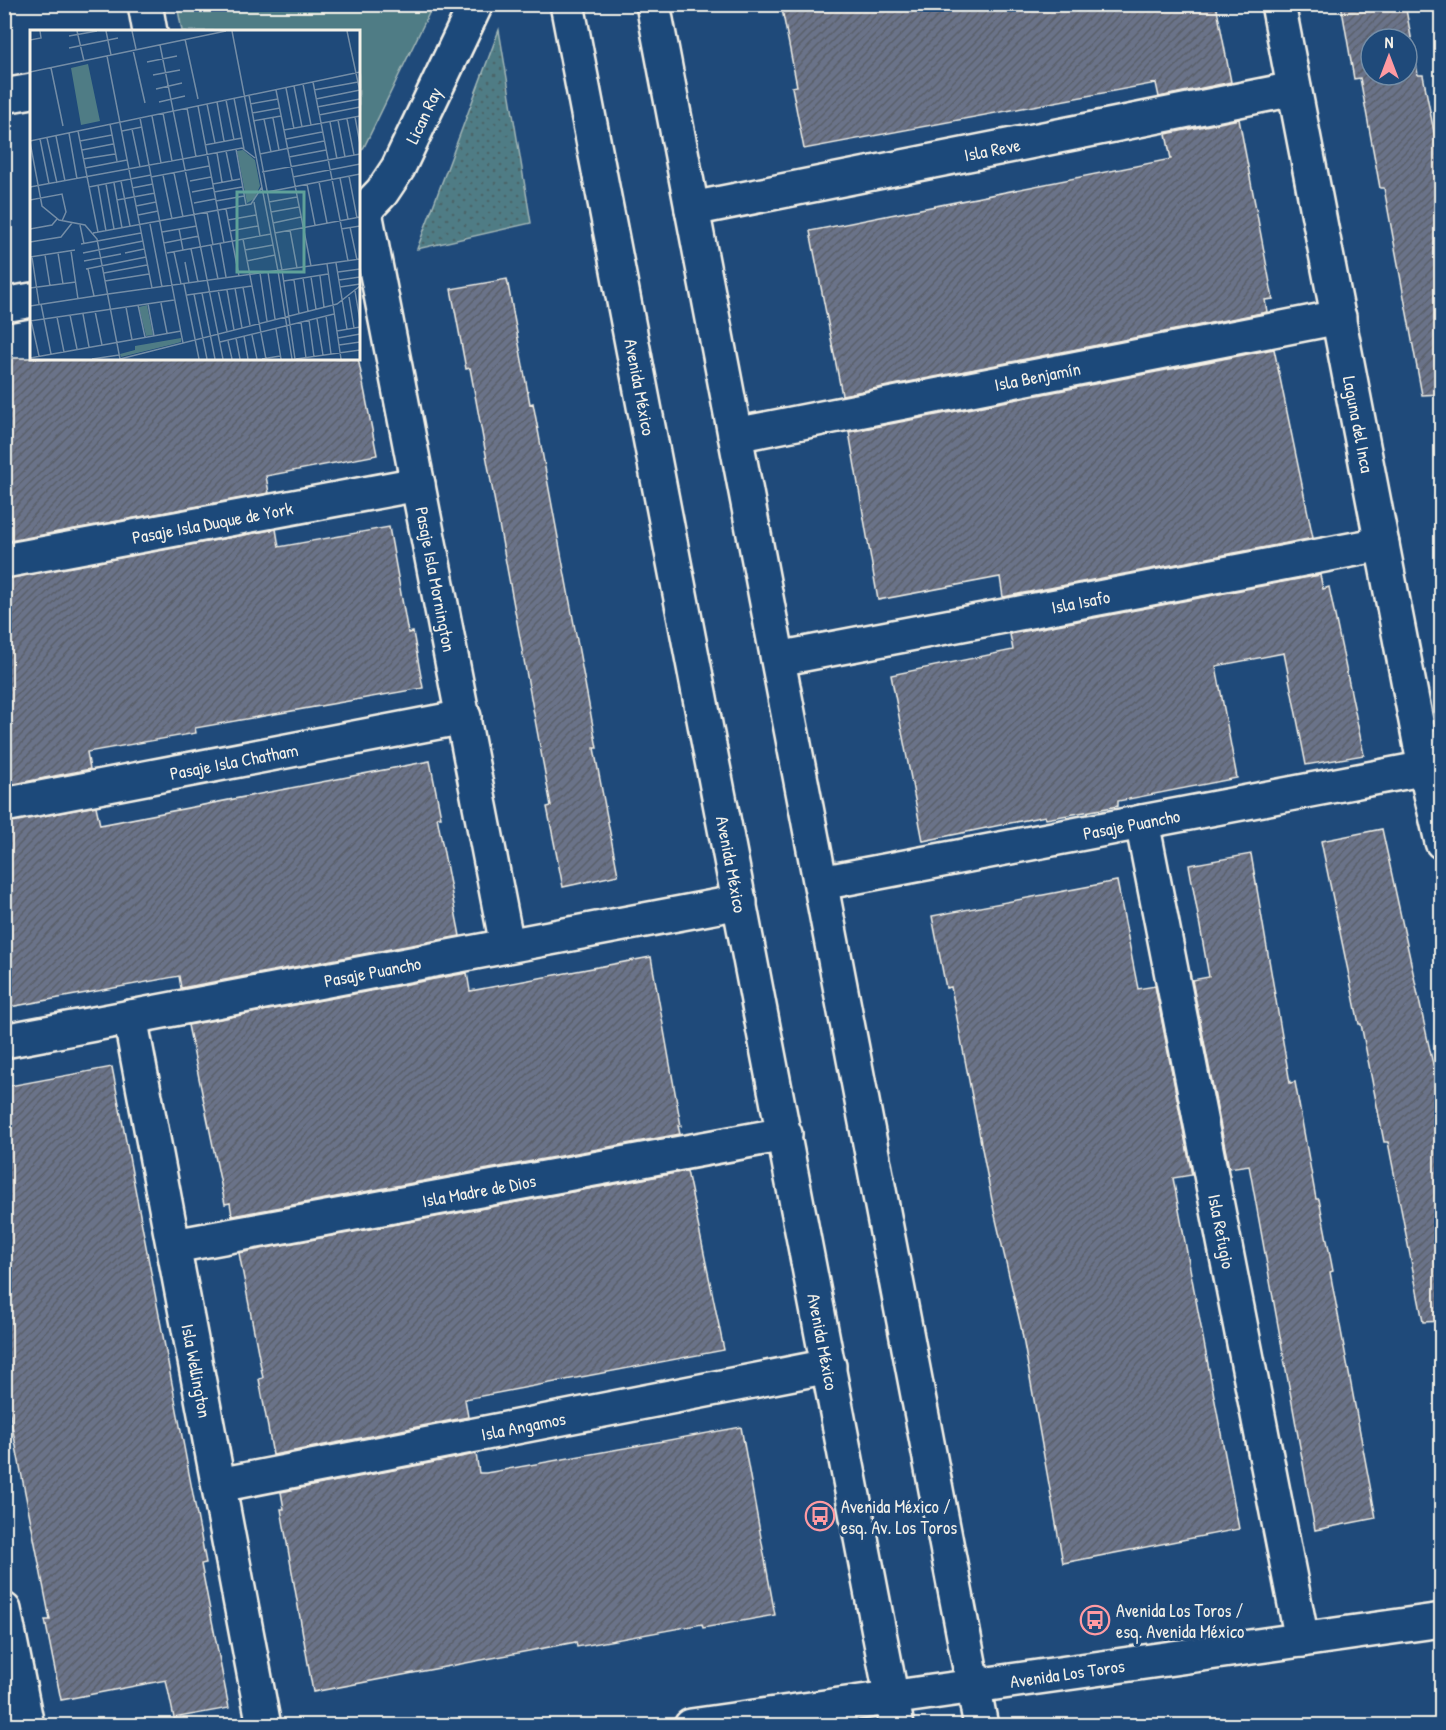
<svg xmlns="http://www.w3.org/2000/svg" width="1446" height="1730" font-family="'Patrick Hand',sans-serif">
	<defs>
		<pattern id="grass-dots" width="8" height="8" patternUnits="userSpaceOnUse" patternTransform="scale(1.5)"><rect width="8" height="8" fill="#4f7c85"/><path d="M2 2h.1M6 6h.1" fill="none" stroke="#4c6569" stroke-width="1.8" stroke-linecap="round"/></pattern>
		<pattern id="building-hatch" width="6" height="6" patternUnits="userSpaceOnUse" patternTransform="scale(1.5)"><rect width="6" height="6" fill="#6a7389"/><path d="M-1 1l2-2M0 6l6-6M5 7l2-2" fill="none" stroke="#5a5e68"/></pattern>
	</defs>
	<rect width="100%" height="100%" fill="#1f4a7a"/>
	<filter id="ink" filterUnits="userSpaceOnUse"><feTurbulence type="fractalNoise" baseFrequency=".0167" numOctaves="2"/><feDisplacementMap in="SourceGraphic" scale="12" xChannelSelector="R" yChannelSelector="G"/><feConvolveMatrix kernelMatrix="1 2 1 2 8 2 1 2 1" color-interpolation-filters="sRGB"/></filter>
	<g filter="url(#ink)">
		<path fill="url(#grass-dots)" stroke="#a2b6b6" stroke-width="1.5" d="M499,30l32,193 -114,26z"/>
		<path fill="#4f7c85" stroke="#a2b6b6" stroke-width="1.5" d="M177,5v-1l256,1 -69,142 -5,6 -1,-121 -176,-1z"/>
		<path fill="url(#building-hatch)" stroke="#f4f1e8" stroke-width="1.5" fill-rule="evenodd" d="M781,4h435l15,78 -72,15 -3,-14 -352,66 -12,-62 5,-1z
			M1341,4h64l13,71h5l19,98v221l-20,1 -38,-207h-4l-20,-110 -6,1zM1371,39h36v36h-36z
			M1239,119l34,180 -8,1 2,12 -425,83 -32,-164 361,-72 -5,-25z
			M507,279l23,125 3,-1 64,345h-3l24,127 -55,12 -16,-80 4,-1 -81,-438 -4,1 -15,-80z
			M1274,349l39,189 -310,59 -3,-20 -122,23 -29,-168z
			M4,358h354l19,97 -111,21 3,17 -265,49z
			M389,527l19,106 5,-1 10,56 -228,40 1,5 -109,19 3,17 -86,17v-207l272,-50 3,18z
			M1320,575l3,14 6,-2 35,168 -58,10 -22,-112 -68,13 21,112 -119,23v5l-72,13 -1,-3 -122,25 -32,-166 122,-25 -3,-16z
			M430,761l11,56h-4l23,119 -279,52 -2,-12 -175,32v-185l92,-17 4,19z
			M1382,829l60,277v215l-19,1 -35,-180h-4l-23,-118h-2l-38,-183z
			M1251,854l39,229 5,-1 21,117h3l14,72 -3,1 46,246 -61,12 -66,-365 -20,3 -37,-188 17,-3 -20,-112z
			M1117,881l21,108 17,-3 37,189 -19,3 66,351 -176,34 -42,-236 -27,-116 -43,-224 -5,1 -14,-72z
			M651,957l30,169h-3l2,8 -448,82 -2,-13 -5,1 -37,-179 279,-52 3,18z
			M112,1067l94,496 -5,1 28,144 -55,10 -8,-38 -105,20 -16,-80h5l-46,-235v-298z
			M687,1171l37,179 -259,49 3,18 -195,38 -14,-76 4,-1 -24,-125z
			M741,1427l34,188 -72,13 -1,-4 -125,23 -1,-5 -263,50 -32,-183h3l-3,-17 195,-38 3,19h7z"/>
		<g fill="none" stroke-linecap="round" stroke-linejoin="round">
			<g stroke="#f4f1e8" stroke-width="38">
				<g id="street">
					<path d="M145,4l5,28"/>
					<path id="s1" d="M1278,4l147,764 17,74"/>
					<path d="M4,96l28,-5"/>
					<path id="s2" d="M692,209l602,-120"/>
					<path id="s3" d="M365,212l142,733"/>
					<path id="s4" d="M358,217l24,-25 16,-24 78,-164"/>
					<path d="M4,305l28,-5"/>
					<path id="s5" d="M735,435l604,-118"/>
					<path id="s6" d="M4,561l414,-77"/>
					<path id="s7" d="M778,659l604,-115"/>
					<path id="s8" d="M4,805l460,-88"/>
					<path id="s9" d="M1142,822l160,818"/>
					<path id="s10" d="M821,883l621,-118"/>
					<path id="s11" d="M130,1017l134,709"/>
					<path id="s12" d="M4,1041l736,-139"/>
					<path id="s13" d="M174,1246l611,-112"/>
					<path id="s14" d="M219,1485l610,-119"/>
					<path d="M4,1610l23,116"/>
				</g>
			</g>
			<g stroke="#f4f1e8" stroke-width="38">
				<g id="secondary">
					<path id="s15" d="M567,4l330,1722"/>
					<path d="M653,4l328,1722"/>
					<path id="s16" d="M691,1726l751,-106"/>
				</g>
			</g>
			<use href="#street" stroke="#1f4a7a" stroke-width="33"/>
			<use href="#secondary" stroke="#1f4a7a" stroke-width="33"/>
		</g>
	</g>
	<defs>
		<g id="bus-ring" transform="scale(1.5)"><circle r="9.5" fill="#1f4a7a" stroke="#ff9aa2" stroke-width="1.5"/><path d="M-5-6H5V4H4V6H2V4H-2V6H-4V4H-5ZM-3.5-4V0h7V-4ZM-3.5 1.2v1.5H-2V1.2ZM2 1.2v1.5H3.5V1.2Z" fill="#ff9aa2"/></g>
	</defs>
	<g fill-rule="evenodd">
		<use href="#bus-ring" x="820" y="1516"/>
		<use href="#bus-ring" x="1095" y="1620"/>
	</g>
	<g text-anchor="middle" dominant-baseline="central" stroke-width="6" stroke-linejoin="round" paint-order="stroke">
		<g font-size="18" fill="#f4f1e8" stroke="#1f4a7a">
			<text stroke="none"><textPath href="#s4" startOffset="122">Lican Ray</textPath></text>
			<text stroke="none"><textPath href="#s2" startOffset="306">Isla Reve</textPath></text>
			<text stroke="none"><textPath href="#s5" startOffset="308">Isla Benjamín</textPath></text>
			<text stroke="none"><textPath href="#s15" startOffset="390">Avenida México</textPath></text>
			<text stroke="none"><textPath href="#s1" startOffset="428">Laguna del Inca</textPath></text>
			<text stroke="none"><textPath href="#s6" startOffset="212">Pasaje Isla Duque de York</textPath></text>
			<text stroke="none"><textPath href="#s3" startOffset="374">Pasaje Isla Mornington</textPath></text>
			<text stroke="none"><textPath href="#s7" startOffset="308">Isla Isafo</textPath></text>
			<text stroke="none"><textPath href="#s8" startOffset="234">Pasaje Isla Chatham</textPath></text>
			<text stroke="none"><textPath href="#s10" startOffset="316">Pasaje Puancho</textPath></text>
			<text stroke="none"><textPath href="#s15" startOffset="876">Avenida México</textPath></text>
			<text stroke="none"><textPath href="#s12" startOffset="375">Pasaje Puancho</textPath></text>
			<text stroke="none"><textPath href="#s13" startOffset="310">Isla Madre de Dios</textPath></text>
			<text stroke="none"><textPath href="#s9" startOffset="417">Isla Refugio</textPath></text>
			<text stroke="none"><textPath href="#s15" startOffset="1362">Avenida México</textPath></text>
			<text stroke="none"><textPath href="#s11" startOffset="360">Isla Wellington</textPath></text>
			<text stroke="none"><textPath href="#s14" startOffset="310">Isla Angamos</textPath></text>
			<text stroke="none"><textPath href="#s16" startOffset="380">Avenida Los Toros</textPath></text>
		</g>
		<g font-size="18" fill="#f4f1e8" stroke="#1f4a7a" text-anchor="start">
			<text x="841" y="1506">Avenida México /<tspan x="841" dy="21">esq. Av. Los Toros</tspan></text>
			<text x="1116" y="1610">Avenida Los Toros /<tspan x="1116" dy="21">esq. Avenida México</tspan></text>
		</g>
	</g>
	<g transform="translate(30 30)">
		<rect width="330" height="330" fill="#1f4a7a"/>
		<path d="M58,34l12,57 -19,4 -10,-57zM213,120l12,10 5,26 -6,13 -7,4 -10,-52zM117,275l6,30 -7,1 -7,-29zM151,308v4l-7,2 -53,13 -1,-3 15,-4v-4z" fill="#4f7c85"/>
		<path fill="none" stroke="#748da6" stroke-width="1.5" d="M47,1l7,30M76,1l5,24M102,1l4,18M202,1l46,240M317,1l13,61M39,6l28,-5M155,9l13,60M0,10l11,-2 -1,-7M130,15l63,314M39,18l49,-10M103,20l12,53M77,26l45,232M117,32l30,-6M21,38l12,58M0,42l196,-41M123,45l27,-5M109,47l6,26M283,52l35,179M273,54l8,41M264,56l8,41M256,58l8,41M126,59l26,-6M246,60l35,176M284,60l44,-8M219,65l33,175M204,68l10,51M286,69l44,-9M196,70l8,40M129,72l26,-6M187,72l7,39M177,74l8,39M220,74l28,-5M168,76l26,137M287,77l43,-8M157,78l9,49M133,83l9,48M222,83l28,-5M289,85l41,-8M122,86l9,47M325,87l5,27M110,88l43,225M243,88l6,32M234,89l7,33M317,89l7,36M308,90l7,37M223,91l28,-5M300,92l7,37M80,94l7,37M102,99l8,38M254,100l76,-14M48,101l20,101M92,101l20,-4M39,103l8,46M26,106l9,45M17,108l10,45M10,109l9,45M256,109l36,-7M0,111l330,-69M50,111l32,-6M0,112l12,64 17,14 26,5 12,14 23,120M175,115l37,-7M206,119l10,56M52,120l31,-6M196,121l6,29M187,123l5,29M230,124l64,-13M259,127l37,-7M53,129l32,-5M55,138l42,-8M232,142l98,-18M144,143l9,44M133,145l9,44M319,146l8,42M121,147l58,-11M263,147l67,-13M310,148l8,41M91,151l9,45M160,151l21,-4M289,152l8,41M84,153l8,45M76,154l8,45M183,154l27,-5M277,154l8,41M68,155l8,46M0,157l212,-39 13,10M59,157l62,-12M102,158l21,-4M162,162l21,-4M184,162l28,-5M237,162l93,-18M0,170l32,-6 4,18 -4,9M87,170l38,-7M186,171l28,-5M224,172l6,34M239,172l28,-5M164,173l21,-4M106,176l20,-4M196,179l13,67M177,182l6,33M241,182l28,-5M108,185l20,-4M198,190l28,-5M243,193l28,-6M120,194l12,63M50,195l4,19M320,197l7,33M0,199l22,-4 5,-6M149,199l4,21M311,199l19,-3M260,200l7,38M200,201l28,-5M132,202l35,-6M63,203l158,-29 11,-17M245,203l85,-16M213,209l23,120M0,212l31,-5 11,-14M134,213l35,-7M190,213l6,34M51,214l60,-11M181,215l7,34M161,219l7,33M215,220l28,-5M41,221l7,48M144,222l7,32M28,223l5,31M53,223l60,-12M95,223l19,-4M137,223l104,-19M15,225l5,31M0,227l45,-7M2,227l7,47M54,231l37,-7M217,231l28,-6M155,232l4,21M306,233l11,66M297,234l14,95M56,239l60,-12M58,239l6,27M252,240l13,89M248,241l14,88M238,242l7,47M308,242l22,-3M74,243l43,-8M230,243l7,48M290,246l4,31M281,247l5,32M273,248l5,33M264,250l5,34M309,250l21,-3M75,251l44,-7M254,251l44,-7M154,254l15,75M213,257l7,38M310,257l20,-3M0,258l46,-6M205,258l7,40M188,260l9,41M197,260l7,40M325,261l5,30M172,263l13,66M78,264l252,-35M164,264l13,65M157,265l65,-9M319,267l5,31M131,273l6,30M11,274l10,50M118,274l6,32M108,275l7,32M0,276l78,-12M96,277l6,33M65,281l7,34M53,284l6,33M40,285l7,34M296,286l5,38M27,287l7,35M287,289l6,36M1,290l8,36M279,290l5,37M0,291l144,-21M271,292l5,36M246,299l5,30M307,301l23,-4M222,305l5,24M214,306l4,23M206,308l4,21M308,308l22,-4M198,311l4,18M190,312l114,-28M309,315l21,-3M0,328l151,-27M62,329l27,-4M90,329l217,-55 23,-18M232,329l18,-3M266,329l64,-9"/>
		<path fill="#5fa199" fill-opacity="0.15" stroke="#5fa199" stroke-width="3" d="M207,162h67v80h-67z"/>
		<rect width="330" height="330" fill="none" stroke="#f4f1e8" stroke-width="3"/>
	</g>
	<rect width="1446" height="1730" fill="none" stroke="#1f4a7a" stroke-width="24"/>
	<rect x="12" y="12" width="1422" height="1706" fill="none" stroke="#f4f1e8" stroke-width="2" filter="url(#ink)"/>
	<g transform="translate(1389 57)"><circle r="28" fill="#1f4a7a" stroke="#748da6" stroke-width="1.5"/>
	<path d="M0-4.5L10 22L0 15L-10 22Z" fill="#ff9aa2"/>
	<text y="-9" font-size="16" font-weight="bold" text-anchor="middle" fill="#f4f1e8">N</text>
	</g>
</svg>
